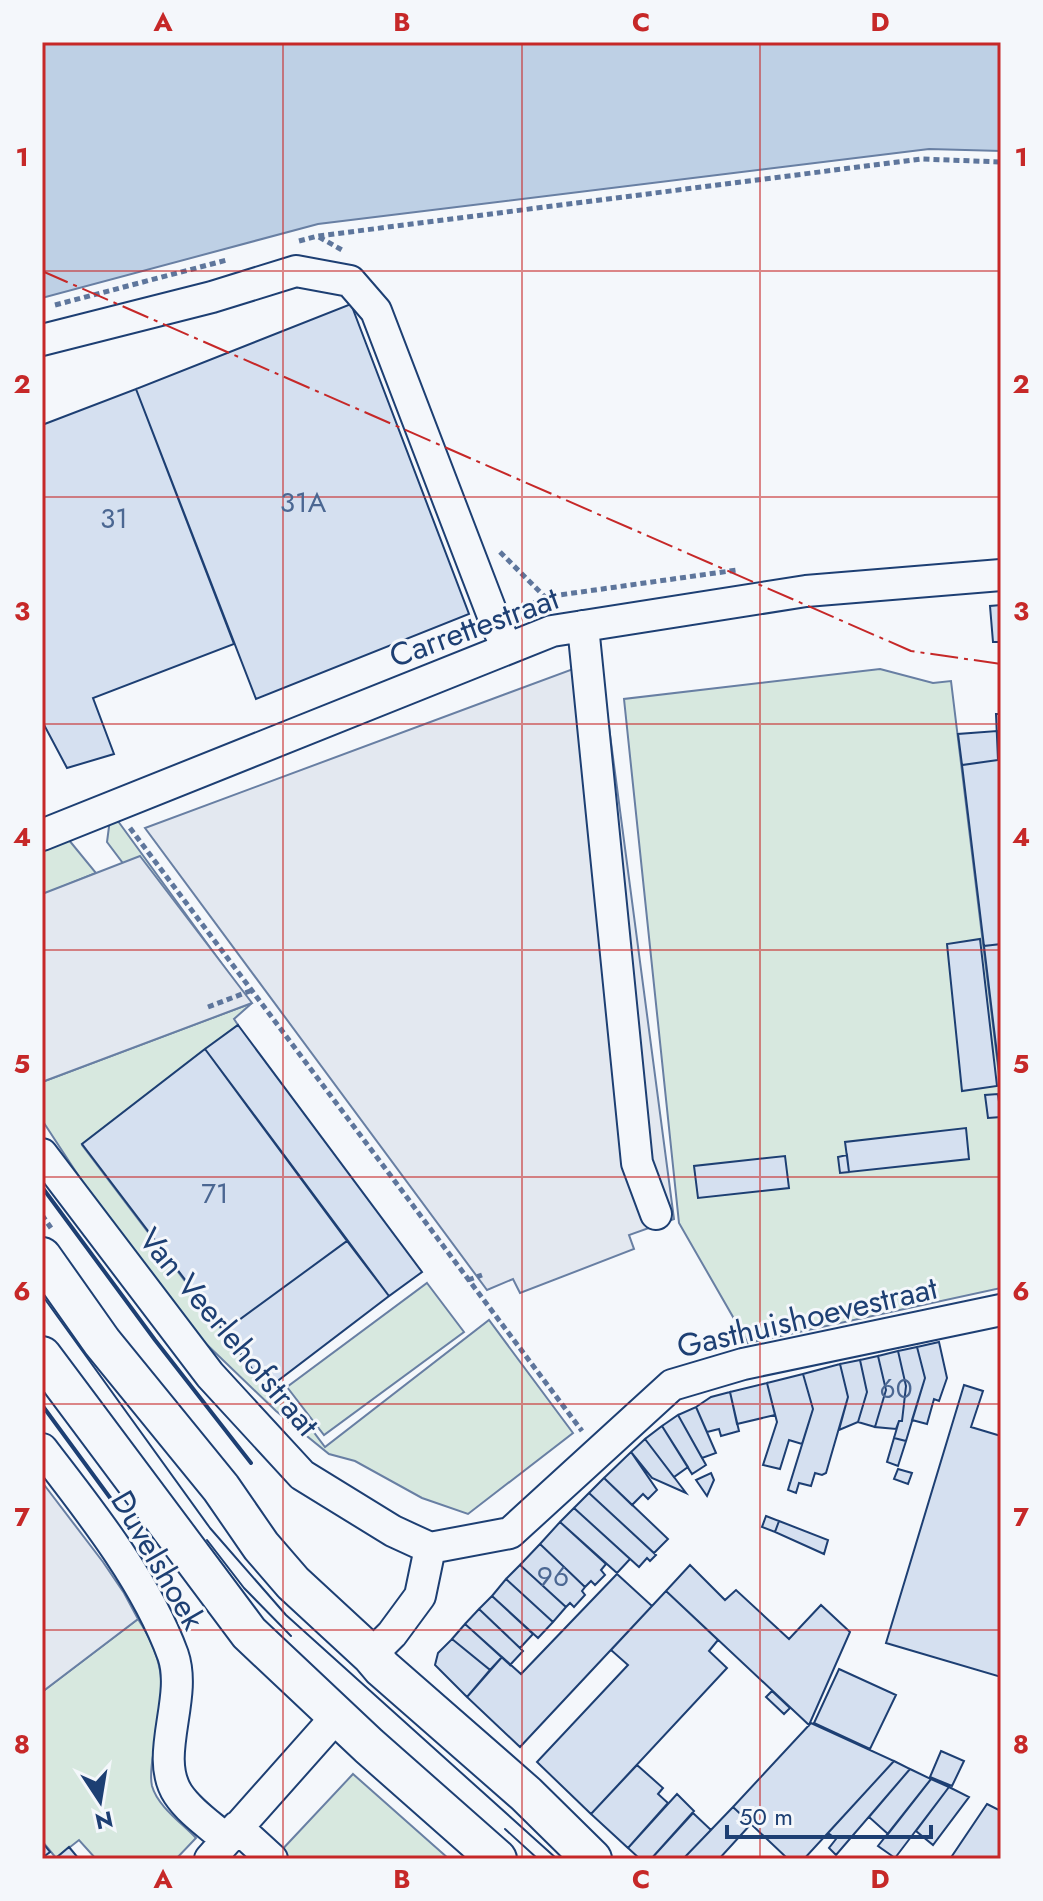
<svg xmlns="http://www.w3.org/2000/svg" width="1043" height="1901" font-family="Jost,sans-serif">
	<rect width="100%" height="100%" fill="#f4f7fb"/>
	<path fill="#d7e8df" stroke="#687fa3" stroke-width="2" d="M880,669l53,14 18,-2 50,410v197l-253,55 -69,-120 -55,-524z
		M115,817l123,169 -18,6 -113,-150 3,-23z
		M64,834l32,39 -54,22v-52z
		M252,1003l-18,16 4,6 -156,120 184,243 10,-6 49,65 164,-127 84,113 -105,81 -46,-16 -67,-37 -26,-7 -53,-43 -103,-99 -59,-82 -72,-110v-38z
		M427,1283l37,49 -140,103 -37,-48z
		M138,1619c30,46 26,73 17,124 -2,14 -6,30 -3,43 6,21 30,37 44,52l-20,21h-80l-17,-19 -23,18 -14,-17v-149z
		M353,1774l96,85h-165l-6,-5z"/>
	<path fill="#e3e8f0" stroke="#687fa3" stroke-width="2" d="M600,659l74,560 -45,16 5,14 -114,44 -7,-14 -26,11 -342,-462z
		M140,856l112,147 -210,79v-188z
		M42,1482l61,80 21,31 14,26 -96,73z"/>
	<path fill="#bed0e5" stroke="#687fa3" stroke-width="2" d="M42,42h959v109l-72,-2 -611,75 -276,74z"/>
	<path fill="#d5e0f0" stroke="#1d3f73" stroke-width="2" d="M351,304l118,310 -213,85 -120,-310z
		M136,389l98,255 -141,54 21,56 -47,14 -25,-47v-296z
		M1001,605v37h-8l-3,-36z
		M996,714h5v46h-3z
		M997,731l1,29 -36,5 -4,-31z
		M998,760h3v184l-17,2 -22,-181z
		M980,939l17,147 -35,5 -15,-147z
		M1001,944v143l-17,-141z
		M238,1025l184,247 -33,24 -184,-247z
		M205,1049l142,192 -123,90 -142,-187z
		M998,1094l3,23 -13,1 -3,-23z
		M966,1128l3,31 -120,13 -4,-30z
		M847,1155l2,17 -9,1 -2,-16z
		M785,1156l4,32 -91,10 -4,-32z
		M347,1241l42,55 -122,93 -43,-58z
		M939,1342l8,36 -8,23 -5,-2 -7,25 -15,-4 13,-42 -8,-31z
		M917,1347l8,31 -19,63 -12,-3 5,-17h3l4,-35 -8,-35z
		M898,1351l8,35 -4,35h-3l-3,8 -21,-2 11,-37 -8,-34z
		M878,1356l8,34 -11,37 -17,-5 9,-30 -7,-32z
		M860,1360l7,32 -9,30 -19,8 9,-33 -8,-33z
		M840,1364l8,33 -22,76 -4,2 -7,-2 -4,13 -12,-3 -3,10 -8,-3 25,-81 -10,-35z
		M803,1374l10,35 -11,35 -13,-4 -9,29 -17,-4 14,-43 -10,-39z
		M767,1383l8,32 -38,9 -7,-32z
		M964,1385l19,6 -12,36 30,9v241l-115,-34z
		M730,1392l9,39 -18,5 -2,-7 -12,3 -11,-25 15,-10z
		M696,1407l20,46 -14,5 -24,-43z
		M678,1415l28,50 -14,9 -30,-48z
		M662,1426l26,41 -14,10 -29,-38z
		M894,1438l12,3 -8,25 -11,-4z
		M645,1439l29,38 12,16 -34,-15 -21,-26z
		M631,1452l26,38 -9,9 -5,-5 -11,11 -28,-27z
		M898,1469l14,4 -4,11 -14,-5z
		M711,1473l3,7 -7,16 -11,-16z
		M604,1478l64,61 -14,14 -65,-60z
		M589,1493l67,62 -6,6 -3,-3 -8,9 -65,-59z
		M574,1508l56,51 -13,14 -57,-51z
		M766,1516l13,5 -4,11 -13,-5z
		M779,1521l49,19 -4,14 -49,-22z
		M560,1522l46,42 -5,6 4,5 -10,10 -4,-4 -6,6 -45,-43z
		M540,1544l45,43 -3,4 3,4 -11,12 -4,-4 -4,4 -46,-42z
		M520,1565l46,42 -13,15 -47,-43z
		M690,1565l35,35 11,-10 53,49 32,-34 29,27 -41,93 -143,-134z
		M617,1574l35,32 -132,141 -53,-50 35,-40 19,17z
		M506,1579l47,43 -15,16 -46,-42z
		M666,1591l52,49 -9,11 18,17 -136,146 -54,-52 91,-97 -17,-15z
		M492,1596l41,38 -13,14 -41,-39z
		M479,1609l44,42 -13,14 -45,-41z
		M465,1624l37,33 -12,13 -38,-31z
		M452,1639l38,31 -23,27 -32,-32 3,-12z
		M839,1669l57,26 -26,54 -56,-26z
		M772,1691l18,17 -6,6 -18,-17z
		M811,1723l83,38 -90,98h-16l-55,-52z
		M941,1751l23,10 -12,25 -22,-9z
		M894,1761l16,8 -74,86 -7,-7 7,-9 -8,-6z
		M637,1765l26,23 -5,6 10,9 -40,45 -37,-34z
		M910,1769l21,10 -43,55 -19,-17z
		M931,1779l18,8 -54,71 -17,-12z
		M949,1787l20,10 -36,48 -17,-14z
		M677,1794l17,17 -43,48h-11l-12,-11z
		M987,1804l14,7v48h-51z
		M733,1807l18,17 -32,35h-36z
		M693,1813l18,17 -28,29h-32z
		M42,1842l8,10 -8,6z
		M69,1847l10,12h-23v-1z"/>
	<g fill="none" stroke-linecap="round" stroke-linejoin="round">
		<g stroke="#1d3f73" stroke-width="34">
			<path id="minor" d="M42,340l170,-43 84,-26 54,10 26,30 120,313 11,24
				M583,626l54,537 19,51
				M42,835l510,-204 254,-40 195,-16
				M42,1154l168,221 92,100 91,56 37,17
				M42,1449c48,62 104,132 131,206 15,44 -20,101 5,139 12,18 32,31 49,46
				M430,1548l80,-15 162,-148 71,-21 258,-54
				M371,1655l21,-21 28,-38 10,-48
				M237,1827l35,32
				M210,1859l127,-143"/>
		</g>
		<g stroke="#1d3f73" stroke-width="42">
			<path id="major" d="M42,1257l60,85 119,146 40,58 32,37 78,72 11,13 144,126 66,65
				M42,1356l207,277 120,113 128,113"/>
		</g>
		<path stroke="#5e769c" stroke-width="5" stroke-dasharray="6 4" stroke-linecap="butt" d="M319,237l23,13
			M299,241l19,-5 603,-77 80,3
			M55,305l172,-45
			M500,552l45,45 192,-27
			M521,610l24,-13
			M130,828l452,603
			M208,1007l42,-16
			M42,1215l9,13
			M468,1280l14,-5"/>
		<use href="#minor" stroke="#f4f7fb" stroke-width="30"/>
		<use href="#major" stroke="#f4f7fb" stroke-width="38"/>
		<path stroke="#1d3f73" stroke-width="2" d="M42,1295l168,233 76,87 271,244
			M207,1540l37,48 47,48
			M505,1829l33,30"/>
		<path stroke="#1d3f73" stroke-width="4" d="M42,1187l113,153 96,123
			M42,1405l77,105"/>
		<path stroke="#c62828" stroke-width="2" stroke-dasharray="28 6 4 6" stroke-linecap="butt" d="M42,271l869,380 90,13"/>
	</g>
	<path fill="none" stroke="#c62828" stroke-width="2" stroke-opacity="0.55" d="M283,42v1817M522,42v1817M760,42v1817M42,271h959M42,497h959M42,724h959M42,950h959M42,1177h959M42,1404h959M42,1630h959"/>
	<g text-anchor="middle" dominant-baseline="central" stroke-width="6" stroke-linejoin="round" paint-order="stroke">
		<g font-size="28" fill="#4b6792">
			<text x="303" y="502">31A</text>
			<text x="114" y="518">31</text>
			<text x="215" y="1193">71</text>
			<text x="896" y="1388">60</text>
			<text x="553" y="1576">96</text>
		</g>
		<g font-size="32" fill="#1d3f73" stroke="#f4f7fb">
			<text transform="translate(474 627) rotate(-20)">Carrettestraat</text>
			<text transform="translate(807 1317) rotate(-13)">Gasthuishoevestraat</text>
			<text transform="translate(229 1332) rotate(50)">Van Veerlehofstraat</text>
			<text transform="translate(158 1560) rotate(60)">Duvelshoek</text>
		</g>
	</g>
	<rect width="1043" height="1901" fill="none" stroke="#f4f7fb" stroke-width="88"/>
	<g transform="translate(100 1801) rotate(168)" stroke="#f4f7fb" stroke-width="6" paint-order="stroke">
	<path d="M0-6L14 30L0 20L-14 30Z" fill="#1d3f73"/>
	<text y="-12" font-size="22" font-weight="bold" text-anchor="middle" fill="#1d3f73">N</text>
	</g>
	<path d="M727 1825v12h204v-12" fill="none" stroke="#1d3f73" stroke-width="4"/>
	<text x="739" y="1825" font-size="24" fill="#1d3f73" stroke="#f4f7fb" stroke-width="6" paint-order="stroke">50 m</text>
	<rect x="44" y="44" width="955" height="1813" fill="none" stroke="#c62828" stroke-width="3"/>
	<g font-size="26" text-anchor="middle" font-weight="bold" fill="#c62828">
		<text x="163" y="31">A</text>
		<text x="402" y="31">B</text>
		<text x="641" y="31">C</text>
		<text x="880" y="31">D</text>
		<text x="22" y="166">1</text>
		<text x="1021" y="166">1</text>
		<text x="22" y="393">2</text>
		<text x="1021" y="393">2</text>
		<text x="22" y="620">3</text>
		<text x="1021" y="620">3</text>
		<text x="22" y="846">4</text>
		<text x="1021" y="846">4</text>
		<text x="22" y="1073">5</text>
		<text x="1021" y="1073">5</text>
		<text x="22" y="1300">6</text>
		<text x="1021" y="1300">6</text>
		<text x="22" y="1526">7</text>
		<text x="1021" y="1526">7</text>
		<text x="22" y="1753">8</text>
		<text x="1021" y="1753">8</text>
		<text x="163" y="1888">A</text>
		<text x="402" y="1888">B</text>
		<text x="641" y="1888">C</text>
		<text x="880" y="1888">D</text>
	</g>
</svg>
